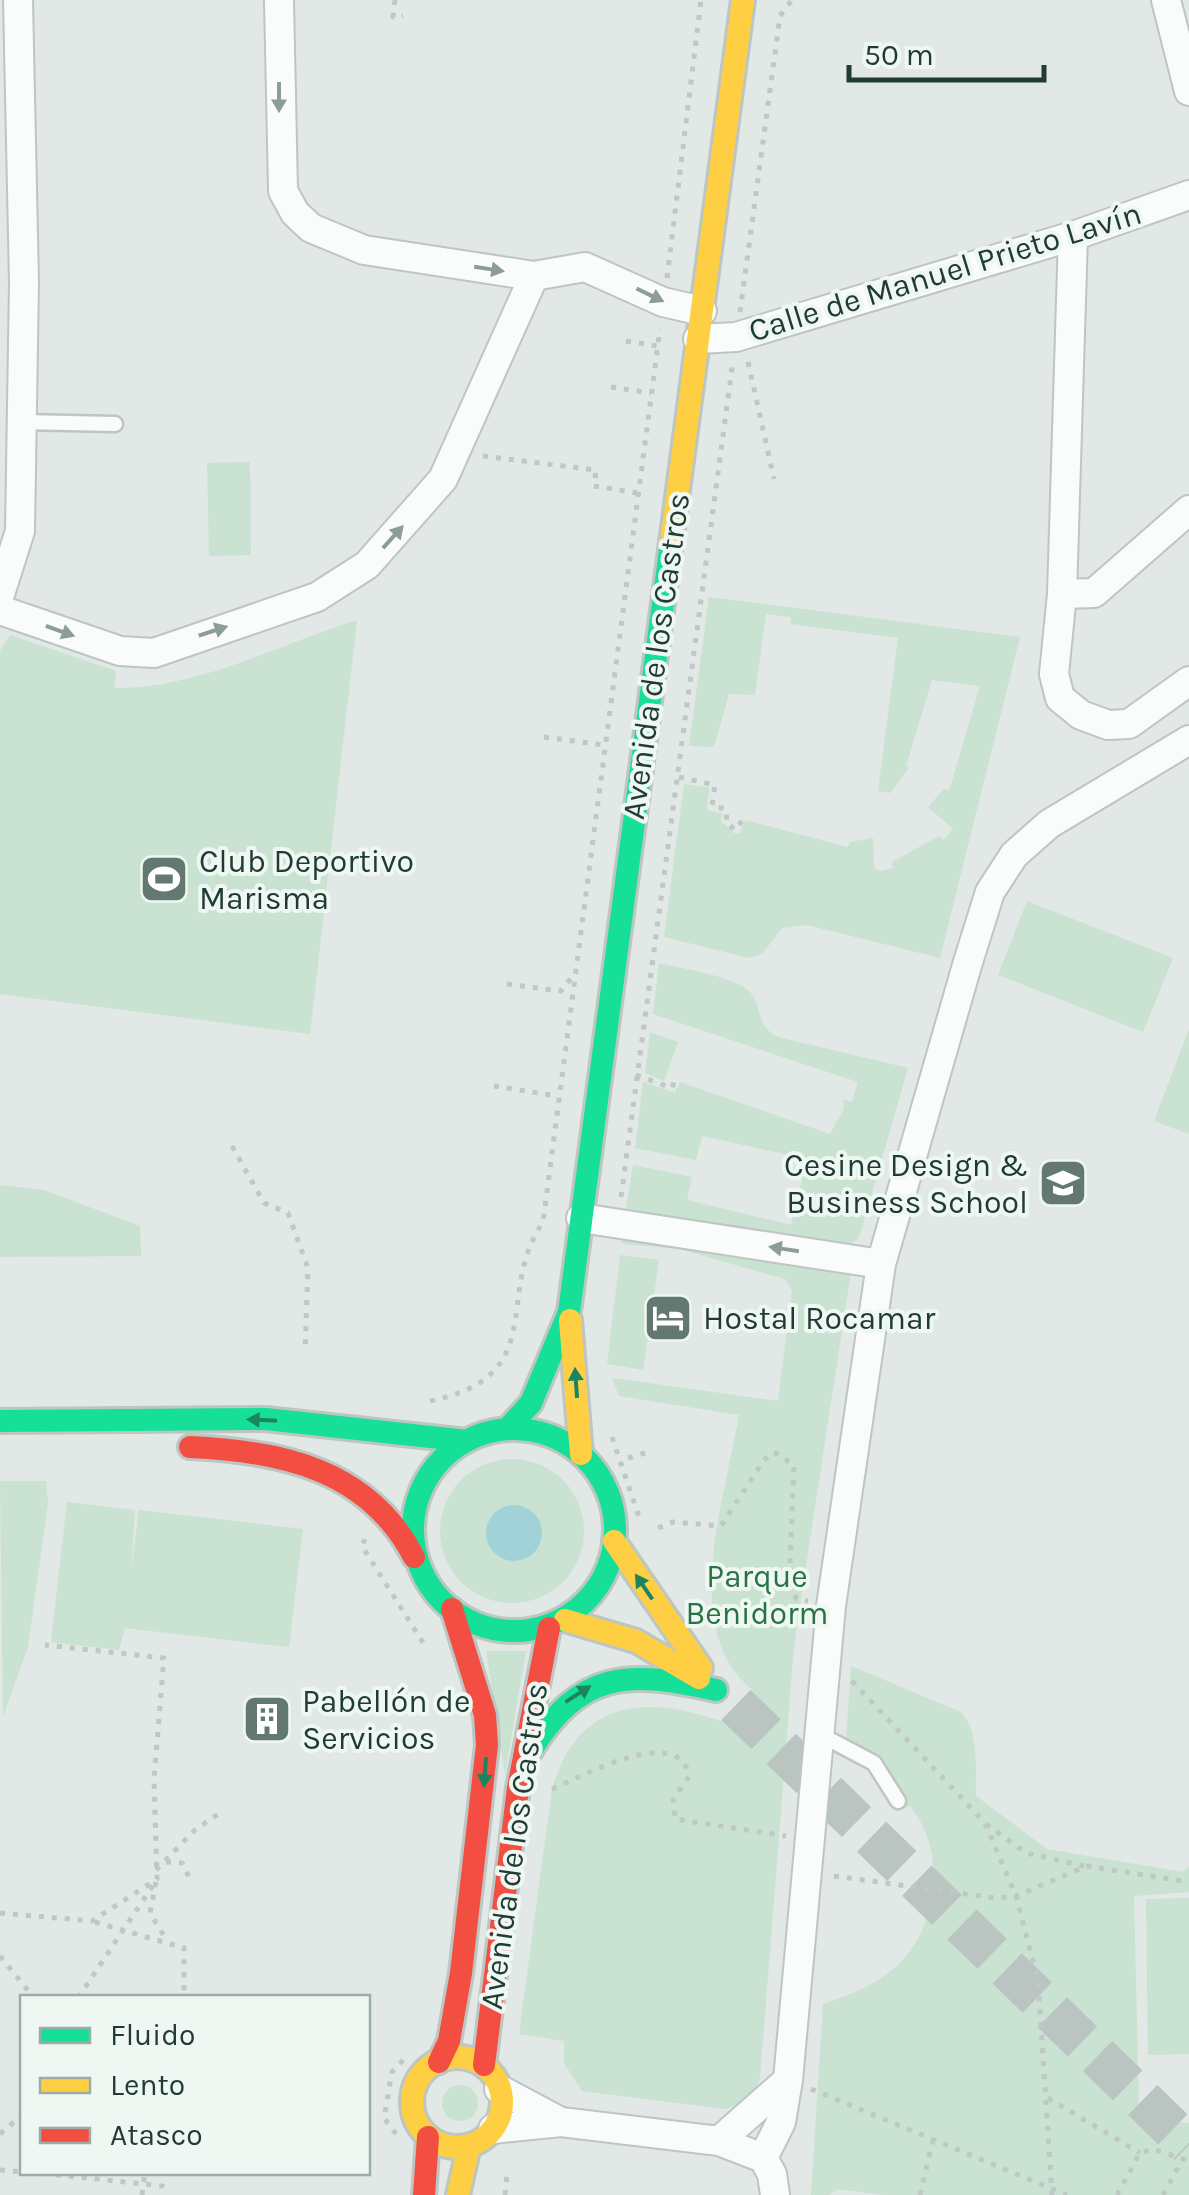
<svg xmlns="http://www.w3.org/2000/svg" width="1189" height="2195" font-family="Karla,sans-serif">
	<rect width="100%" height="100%" fill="#e1e8e5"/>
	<path fill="#c9e2d1" d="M250,462l1,93 -42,1 -2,-93z
		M709,597l311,40 -80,321 -133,-33 -25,3 -19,25 -13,5 -86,-21 20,-153 25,4 -2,22 15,3 -1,8 13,12h6l5,-13 103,27 2,-5 23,-4 1,29 5,4 14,-3 -1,-6 47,-26 4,4 10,-11 -25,-22 16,-18 5,2 31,-105 -48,-6 -26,86 3,2 -19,25 -12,-2 20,-153 -107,-14v-7l-25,-3 -11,81 -26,-1 -15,53 -25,-1z
		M357,620l-47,414 -310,-40v-343l10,-16 106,36 -2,17c83,1 164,-43 243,-68z
		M1027,901l146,57 -30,74 -145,-57z
		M659,963c21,5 78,14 91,29 13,15 5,34 28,45l130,31 -49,170 -9,6 -224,-35 7,-44 59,12 -5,23 104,25 16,-66 -105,-23 -6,24 -61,-12 8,-66 32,11 5,-11 150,52 14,-26 -1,-9 9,3 6,-20 -205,-68z
		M1189,1029v105l-35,-13z
		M650,1032l28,10 -14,39 -19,-8z
		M0,1185l44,5 96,36 1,30 -141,1z
		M623,1234l228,37 -57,374 -34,433c-5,18 -17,26 -35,31l-143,-18 -18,-28v-22l-45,-7 33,-245c26,-88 91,-95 168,-68l32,-32c-74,-58 -26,-194 -13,-274l-120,-19 -7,-18 166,23 14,-110 -7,-12 -106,-30 -57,-5z
		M620,1255l39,5 -16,110 -36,-6z
		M440 1531a72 72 0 1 1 144 0a72 72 0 1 1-144 0Z
		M0,1481h46l2,22 -20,144 -25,69z
		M67,1502l68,8 -4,61 8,-61 164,19 -14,118 -164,-19 -6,22 -68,-8z
		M486,1651h40l-21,124z
		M851,1666l110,46c19,21 14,57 15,84l71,53 136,23 6,-5v25l-55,4 5,209 12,16 38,2v72h-307l-44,-6 -9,6h-18l12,-191c22,-7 45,-16 64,-30 51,-37 63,-119 23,-168l-14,6 -23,-39 -28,-17z
		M1189,1898v156l-41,1 -2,-156z
		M442 2103a18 18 0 1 1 36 0a18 18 0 1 1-36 0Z"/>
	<path fill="#a0d2d8" d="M486 1533a28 28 0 1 1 56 0a28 28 0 1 1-56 0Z"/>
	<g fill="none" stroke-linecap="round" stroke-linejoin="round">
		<path stroke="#bac5c1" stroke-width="42" stroke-dasharray="42 21" stroke-linecap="butt" d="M736,1705l453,440"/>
		<g stroke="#bec5c2" stroke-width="19">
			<path id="lane" d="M22,422l93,2
				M819,1734l55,29 24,38"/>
		</g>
		<g stroke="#bec5c2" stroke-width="32">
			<path id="street" d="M279,0l4,191 12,22 16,15 53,22 170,26 51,-9 78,35 39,9
				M1166,0l23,91
				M1073,236l-11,358 -8,80 6,24 21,17 27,10 21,-1 60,-43
				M698,339l38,-2 337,-101 116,-41
				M0,594l20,-63 4,-248 -6,-283
				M1062,594l32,-1 95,-83
				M0,610l120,41 34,2 163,-56 50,-32 76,-86 91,-203
				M581,1218l300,46
				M499,2089l62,33
				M493,2129l68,-7 158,19 44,17 9,16 3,21
				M719,2141l69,-61
				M763,2158l18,-36 7,-42 43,-474 50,-342 87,-302 22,-70 24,-37 35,-31 140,-84"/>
		</g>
		<g stroke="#bdc6c2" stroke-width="28">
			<path id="fast" d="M0,1421l266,-2 201,22
				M509,1427l22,-24 38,-91 102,-769
				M413 1530a101 101 0 1 1 202 0a101 101 0 1 1-202 0Z
				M530,1752c50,-82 98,-82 186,-62"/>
		</g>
		<g stroke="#bdc6c2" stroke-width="28">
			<path id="slow" d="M671,543l72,-543
				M570,1320l11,134
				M614,1541l87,127
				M565,1620l71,21 63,37
				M412 2102a45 45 0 1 1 90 0a45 45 0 1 1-90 0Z
				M458,2195l11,-49"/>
		</g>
		<g stroke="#bdc6c2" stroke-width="28">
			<path id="jam" d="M190,1447c92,4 179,23 224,110
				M439,2062l10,-21 12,-68 26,-228 -2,-30 -33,-106
				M484,2065l34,-277 31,-160
				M424,2195l4,-58"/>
		</g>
		<path stroke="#bfc8c4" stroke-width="5" stroke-dasharray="5 8" stroke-linecap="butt" d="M395,0l-2,17 10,-1
			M667,278l34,-278
			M740,312l40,-296 12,-16
			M626,341l31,5
			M748,362l26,117
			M611,387l40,6
			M483,456l113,14 -2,16 43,7
			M544,737l60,8
			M679,777l36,8 -3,21 14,3 1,15 9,6 7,-11
			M507,984l54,7 14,-18
			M636,1075l36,13 4,-12
			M494,1086l63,10
			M232,1146l32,57 24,10 20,55 -3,84
			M621,1197l112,-836
			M430,1401c122,-25 63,-106 113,-179l117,-893
			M612,1437l27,80
			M628,1458l17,-5
			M658,1528l15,-6 48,4 43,-66 10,-8 20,13 -5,124 8,10 11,2
			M365,1539l-3,7 65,103
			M852,1681l133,142 31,73 22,84 14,215
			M552,1789c30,-12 126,-67 137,-13l-16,24 2,19 111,17
			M986,1824l40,29 58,13
			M166,1862l16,1 10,20
			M156,1870l39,-40 25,-17
			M834,1876l161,22 21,-2 71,-30 102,16
			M156,1882l-6,31 17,28
			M0,1913l92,8 65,-42 -3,-100 10,-121 -119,-13
			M95,1922l89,26v50
			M0,1956l34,42
			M78,1998l76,-114
			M811,2089l256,106
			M1048,2098l92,55
			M0,2134l22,-19
			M396,2134l-12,-16 8,-46 15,-16
			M0,2170l22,2
			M30,2172l132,14 2,-14
			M142,2195l3,-23
			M505,2195l2,-20
			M920,2195l13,-55
			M1117,2195l23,-42 13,-4 36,12
			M1163,2195l18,-33"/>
		<use href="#lane" stroke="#fafcfb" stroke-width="14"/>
		<use href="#street" stroke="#fafcfb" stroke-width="28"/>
		<use href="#fast" stroke="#16e098" stroke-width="22"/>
		<use href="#slow" stroke="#ffcf43" stroke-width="22"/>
		<use href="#jam" stroke="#f24e42" stroke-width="22"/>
	</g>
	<defs><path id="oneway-solid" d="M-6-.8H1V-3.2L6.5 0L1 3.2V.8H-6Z" transform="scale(2.5)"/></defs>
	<g fill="#8c9c97">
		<use href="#oneway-solid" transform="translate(279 97) rotate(90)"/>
		<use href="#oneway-solid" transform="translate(489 269) rotate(9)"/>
		<use href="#oneway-solid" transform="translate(650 295) rotate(26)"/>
		<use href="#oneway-solid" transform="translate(393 537) rotate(-48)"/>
		<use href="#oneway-solid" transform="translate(60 631) rotate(20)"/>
		<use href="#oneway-solid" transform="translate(213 631) rotate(-18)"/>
		<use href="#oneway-solid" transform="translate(784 1249) rotate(-171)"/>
	</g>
	<g fill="#1b8560">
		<use href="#oneway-solid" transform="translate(576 1383) rotate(-94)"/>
		<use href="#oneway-solid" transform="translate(262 1420) rotate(-177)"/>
		<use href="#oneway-solid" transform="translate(644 1587) rotate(-124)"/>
		<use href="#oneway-solid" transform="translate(578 1694) rotate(-33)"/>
		<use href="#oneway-solid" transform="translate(485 1772) rotate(94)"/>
	</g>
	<defs>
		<g id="stadium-square" transform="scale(2.5)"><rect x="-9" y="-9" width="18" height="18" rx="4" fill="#637871" stroke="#eff7f3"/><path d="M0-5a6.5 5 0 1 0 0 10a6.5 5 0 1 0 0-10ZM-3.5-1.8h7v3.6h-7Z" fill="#fff"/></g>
		<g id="university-square" transform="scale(2.5)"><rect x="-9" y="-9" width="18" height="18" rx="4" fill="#637871" stroke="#eff7f3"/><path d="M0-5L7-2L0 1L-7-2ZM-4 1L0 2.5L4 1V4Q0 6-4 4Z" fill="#fff"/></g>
		<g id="hotel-square" transform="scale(2.5)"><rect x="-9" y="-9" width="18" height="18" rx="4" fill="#637871" stroke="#eff7f3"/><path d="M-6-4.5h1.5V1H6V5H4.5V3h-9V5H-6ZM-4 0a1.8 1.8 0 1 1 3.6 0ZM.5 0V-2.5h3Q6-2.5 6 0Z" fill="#fff"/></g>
		<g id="building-square" transform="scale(2.5)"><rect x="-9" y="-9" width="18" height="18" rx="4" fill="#637871" stroke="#eff7f3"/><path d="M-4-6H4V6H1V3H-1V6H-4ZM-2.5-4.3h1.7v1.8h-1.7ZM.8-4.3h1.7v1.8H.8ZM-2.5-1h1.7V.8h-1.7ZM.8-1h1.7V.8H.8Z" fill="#fff"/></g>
	</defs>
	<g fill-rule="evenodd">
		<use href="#stadium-square" x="164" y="879"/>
		<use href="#university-square" x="1063" y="1183"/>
		<use href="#hotel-square" x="668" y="1318"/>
		<use href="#building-square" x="267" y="1719"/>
	</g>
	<g text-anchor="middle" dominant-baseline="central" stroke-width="8" stroke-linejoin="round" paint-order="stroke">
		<g font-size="32" fill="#1f3b33" stroke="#eff7f3">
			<text transform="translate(945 272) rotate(-17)">Calle de Manuel Prieto Lavín</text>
			<text transform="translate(656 656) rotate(-82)">Avenida de los Castros</text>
			<text transform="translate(514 1846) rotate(-82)">Avenida de los Castros</text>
		</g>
		<g font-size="32" fill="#1f3b33" stroke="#eff7f3" text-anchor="start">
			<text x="199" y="861">Club Deportivo<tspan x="199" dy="37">Marisma</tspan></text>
			<text x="1028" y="1165" text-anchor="end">Cesine Design &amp;<tspan x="1028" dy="37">Business School</tspan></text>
			<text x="703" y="1318">Hostal Rocamar</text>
			<text x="302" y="1701">Pabellón de<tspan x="302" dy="37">Servicios</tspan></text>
		</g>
		<g font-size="32" fill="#287343" stroke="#eff7f3">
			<text x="757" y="1576">Parque<tspan x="757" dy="37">Benidorm</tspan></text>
		</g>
	</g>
	<rect x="20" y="1995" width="350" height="180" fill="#eff7f3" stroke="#9caca6" stroke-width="2.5"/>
	<rect x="40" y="2028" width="50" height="15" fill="#16e098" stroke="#9caca6" stroke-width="2.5"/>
	<text x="110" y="2045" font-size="30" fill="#1f3b33">Fluido</text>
	<rect x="40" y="2078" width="50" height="15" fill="#ffcf43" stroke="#9caca6" stroke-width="2.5"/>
	<text x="110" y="2095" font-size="30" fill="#1f3b33">Lento</text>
	<rect x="40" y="2128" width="50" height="15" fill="#f24e42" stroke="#9caca6" stroke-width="2.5"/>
	<text x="110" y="2145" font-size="30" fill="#1f3b33">Atasco</text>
	<path d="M849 65v15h195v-15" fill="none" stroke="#1f3b33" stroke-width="5"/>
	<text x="864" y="65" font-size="30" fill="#1f3b33" stroke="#eff7f3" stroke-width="8" paint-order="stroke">50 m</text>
</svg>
